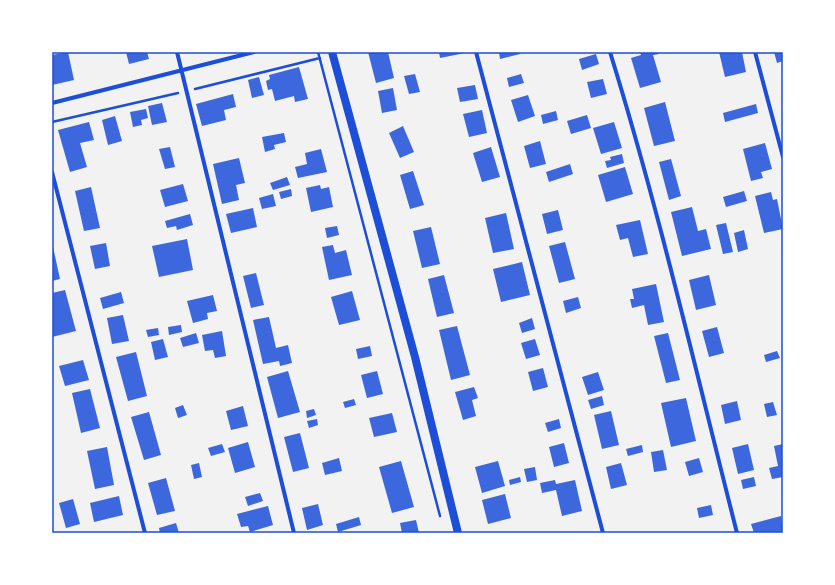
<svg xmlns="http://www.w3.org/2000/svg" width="835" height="585" font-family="'Nunito Sans',sans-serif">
	<rect width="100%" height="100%" fill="#f2f2f2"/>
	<path fill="#3d67dc" d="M68,52l6,28 -22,5v-30z
		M126,52h21l2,7 -20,5z
		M368,52h20l6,26 -18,5z
		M439,52h26v1l-25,5z
		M499,52h21v2l-20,5z
		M640,52h18l1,2 -6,1 8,27 -21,6 -9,-30 10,-3z
		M719,52h23l4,20 -21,5z
		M774,52h9v9l-6,2z
		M596,54l3,10 -17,6 -3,-11z
		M299,67l9,32 -13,3 -1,-6 -19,5 -3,-12 -4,1 -2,-9 4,-2 -1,-4z
		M415,74l5,18 -11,2 -5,-18z
		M521,74l3,9 -15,4 -2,-9z
		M259,77l5,18 -12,3 -4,-18z
		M603,79l4,15 -16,4 -4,-16z
		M475,85l3,14 -18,3 -3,-14z
		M393,88l4,22 -15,3 -4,-22z
		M233,94l3,13 -12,3 2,10 -24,6 -6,-22z
		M528,95l7,21 -17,6 -7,-22z
		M665,102l10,39 -21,5 -10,-38z
		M162,103l5,19 -15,3 -4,-19z
		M756,104l2,9 -33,9 -2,-9z
		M146,109l2,9 -7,2 1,5 -9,2 -3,-15z
		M482,110l5,23 -18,4 -6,-23z
		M556,111l2,9 -15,4 -2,-9z
		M587,115l4,13 -20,6 -4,-13z
		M115,116l7,25 -14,4 -6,-25z
		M89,122l5,18 -14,3 7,24 -17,5 -12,-42z
		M614,122l8,26 -21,6 -8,-26z
		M403,126l11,26 -14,6 -11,-25z
		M284,133l2,9 -12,3 1,4 -10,3 -3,-15z
		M540,141l6,23 -16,4 -6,-22z
		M765,143l7,26 -11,3 2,6 -12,3 -8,-32z
		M170,147l5,20 -10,2 -6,-20z
		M491,147l9,30 -18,5 -9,-29z
		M321,149l6,23 -29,6 -3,-11 12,-3 -2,-11z
		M622,154l2,9 -17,5 -2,-7 6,-1 -1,-3z
		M239,158l6,25 -9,2 3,15 -17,4 -9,-40z
		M671,159l10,37 -12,4 -10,-38z
		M570,164l3,10 -24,8 -3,-10z
		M625,167l8,27 -27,8 -8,-27z
		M413,171l11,34 -14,4 -10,-34z
		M287,177l3,8 -17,5 -3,-7z
		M183,184l5,17 -23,6 -5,-17z
		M320,185l1,4 8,-2 4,20 -22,5 -5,-24z
		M91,187l9,41 -16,3 -9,-40z
		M291,189l1,7 -11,3 -2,-7z
		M744,191l3,10 -21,6 -3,-10z
		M771,192l2,8 4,-1 6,30 -19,4 -9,-37z
		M273,194l3,12 -14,3 -3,-11z
		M692,207l6,24 8,-2 5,20 -29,7 -11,-44z
		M253,208l4,19 -26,6 -5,-19z
		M558,210l5,20 -16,4 -5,-20z
		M506,213l8,36 -21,4 -8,-35z
		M190,214l3,11 -16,5 -1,-4 -9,2 -2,-7z
		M640,220l8,34 -15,3 -5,-19 -8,2 -4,-15z
		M726,223l7,29 -10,2 -7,-29z
		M337,226l2,9 -12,3 -2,-10z
		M431,227l9,37 -18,4 -9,-37z
		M744,230l4,19 -10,3 -4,-19z
		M187,239l6,31 -34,7 -7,-31z
		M52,242l8,37 -8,2z
		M565,242l10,37 -16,4 -10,-37z
		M106,243l4,23 -15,3 -5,-23z
		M333,245l2,8 11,-3 6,25 -23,5 -7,-33z
		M522,262l8,33 -29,7 -8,-33z
		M256,273l8,32 -13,3 -8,-32z
		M444,275l10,38 -17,4 -9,-38z
		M709,275l7,30 -20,5 -7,-30z
		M656,284l8,38 -16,3 -4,-20 -12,3 -2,-9h4l-2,-10z
		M65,290l11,41 -24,6v-44z
		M352,291l8,29 -21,5 -8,-28z
		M121,292l3,11 -21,6 -3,-11z
		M213,295l4,16 -10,2 1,6 -15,4 -6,-22z
		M578,297l3,11 -15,5 -3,-12z
		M123,315l6,26 -17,3 -5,-26z
		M269,317l7,31 12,-3 4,18 -12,3 -1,-5 -16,3 -10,-44z
		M532,318l3,11 -13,4 -3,-10z
		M181,325l1,7 -13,3 -1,-8z
		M457,326l13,49 -19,5 -12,-50z
		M717,327l7,26 -15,4 -7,-26z
		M158,328l1,7 -11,2 -2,-7z
		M222,331l4,25 -11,2 -2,-8 -8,1 -3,-16z
		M196,333l3,10 -16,4 -3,-9z
		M668,333l12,47 -14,3 -12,-47z
		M163,339l5,18 -13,3 -4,-18z
		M535,339l5,16 -14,4 -5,-16z
		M370,346l2,10 -14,3 -2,-10z
		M777,351l3,7 -14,4 -2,-7z
		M136,352l11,44 -19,5 -12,-44z
		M83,360l6,20 -24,6 -6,-20z
		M543,368l5,19 -15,4 -5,-19z
		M288,371l12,41 -22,6 -11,-41z
		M377,371l6,23 -16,4 -6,-23z
		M598,372l6,18 -16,5 -6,-18z
		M474,387l4,11 -6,2 4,16 -13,4 -8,-28z
		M90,389l10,39 -19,5 -9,-40z
		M602,396l2,9 -13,4 -3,-9z
		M686,398l10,43 -25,6 -10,-44z
		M354,399l2,6 -11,3 -2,-6z
		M737,401l4,19 -16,4 -4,-19z
		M773,402l4,13 -10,2 -3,-13z
		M183,405l4,10 -9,3 -3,-10z
		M243,406l5,20 -17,4 -5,-19z
		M314,409l2,6 -9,3 -1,-7z
		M611,411l8,34 -17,4 -8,-34z
		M149,412l12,43 -17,5 -13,-43z
		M392,413l5,19 -23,5 -5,-19z
		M317,419l1,6 -9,3 -2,-7z
		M559,419l2,9 -13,4 -3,-9z
		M300,433l9,35 -16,4 -9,-35z
		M248,442l7,25 -20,6 -7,-25z
		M564,443l5,20 -15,4 -5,-20z
		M222,444l3,8 -14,4 -3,-8z
		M748,444l6,26 -16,4 -6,-26z
		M783,444v33l-11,2 -3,-11 9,-2 -4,-20z
		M642,445l1,7 -15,4 -2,-7z
		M107,447l7,38 -19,4 -8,-38z
		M663,450l4,20 -13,2 -3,-20z
		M339,458l3,13 -17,4 -3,-12z
		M699,458l4,14 -14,4 -4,-14z
		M401,461l13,46 -22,6 -13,-46z
		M498,461l7,25 -23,7 -7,-26z
		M199,463l3,14 -8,2 -3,-14z
		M621,463l6,22 -16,4 -5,-22z
		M535,467l2,13 -10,2 -3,-13z
		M520,477l1,5 -11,3 -1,-5z
		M754,477l2,9 -13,3 -2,-9z
		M166,478l9,33 -18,4 -9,-32z
		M555,480l1,4 19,-4 7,31 -20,5 -6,-26 -14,3 -2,-10z
		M260,493l3,8 -15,5 -3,-9z
		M505,494l6,24 -23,6 -6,-24z
		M119,496l4,19 -29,7 -4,-19z
		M73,499l7,25 -14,4 -7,-25z
		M318,504l5,21 -16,5 -5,-22z
		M711,505l2,10 -14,3 -2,-10z
		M268,506l5,19 -23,7 -2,-6 -7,1 -4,-13z
		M781,516l2,17h-29l-3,-9z
		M359,517l2,8 -23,7 -2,-8z
		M416,520l3,13h-17l-2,-10z
		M176,523l3,10h-19l-1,-5z"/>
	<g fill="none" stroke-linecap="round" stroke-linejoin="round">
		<path stroke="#1d4ed8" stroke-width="2.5" d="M318,52l122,464
			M195,89l125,-31
			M52,122l126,-29"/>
		<path stroke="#1d4ed8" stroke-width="4" d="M177,52l117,481
			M476,52l127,481
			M610,52c49,158 86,320 127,481
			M755,52l28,105
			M52,103l202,-51
			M52,172l93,361"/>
		<path stroke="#1d4ed8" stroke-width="8" d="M332,52l83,305 43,176"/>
	</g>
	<rect width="835" height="585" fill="none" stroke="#ffffff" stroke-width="106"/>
	<rect x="53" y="53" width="729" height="479" fill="none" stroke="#1d4ed8" stroke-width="1.5"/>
</svg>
